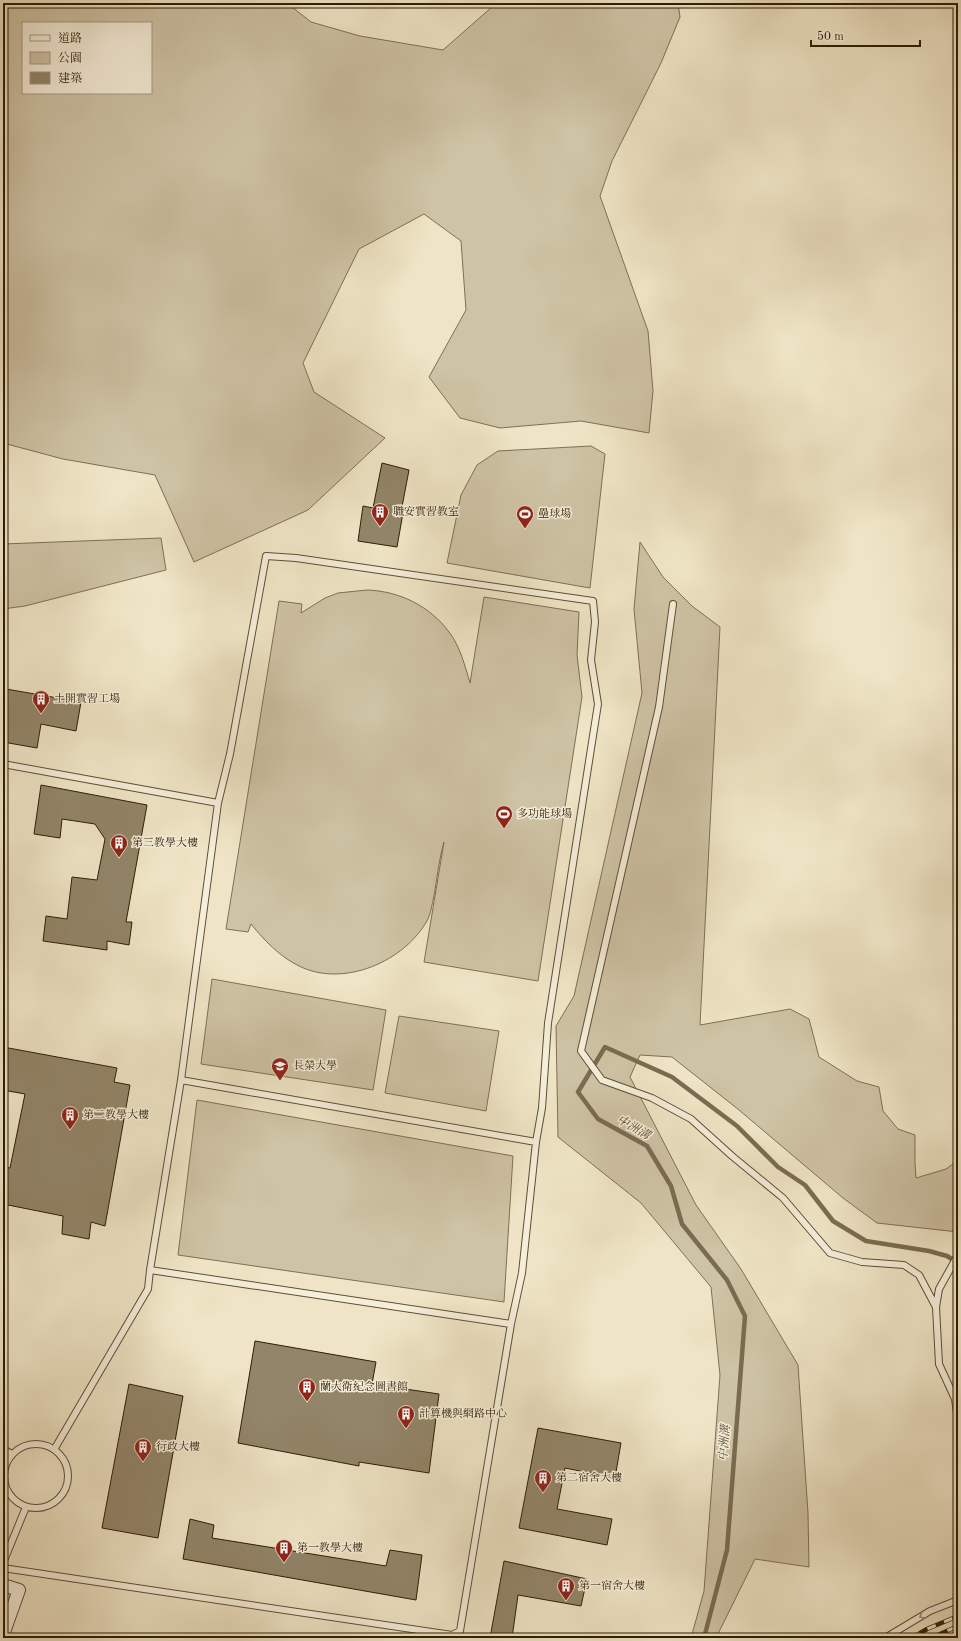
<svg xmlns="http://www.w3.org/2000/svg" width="961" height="1641" font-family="'Old Standard TT','Noto Serif TC',serif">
	<rect width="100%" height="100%" fill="#efe5c6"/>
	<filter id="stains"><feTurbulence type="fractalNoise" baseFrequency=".005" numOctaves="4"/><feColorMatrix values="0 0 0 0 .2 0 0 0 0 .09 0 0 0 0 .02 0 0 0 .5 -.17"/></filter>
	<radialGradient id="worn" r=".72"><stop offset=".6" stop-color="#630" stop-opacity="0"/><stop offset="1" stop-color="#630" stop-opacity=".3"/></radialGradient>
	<path fill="#cec3a5" stroke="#7e7054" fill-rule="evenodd" d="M3,3h284l24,19 49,14 83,14 49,-43 59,-4h127l2,14 -19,46 -49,98 -12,35 48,135 5,60 -4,42 -68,-12 -81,7 -40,-10 -31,-41 37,-67 -5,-69 -37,-27 -65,35 -56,114 11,29 71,46 -77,72 -114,52 -39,-87 -92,-16 -60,-16zM23,23h128v70h-128z
		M591,446l14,8 -15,134 -143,-25 14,-68 16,-30 21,-14z
		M161,538l5,32 -141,36 -22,3v-65z
		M640,542l23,35 29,29 28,21 -20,398 90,-16 19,10 10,38 38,24 22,6 4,24 15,18 17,6v28l1,15 30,-9 12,-9v72l-81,-9 -34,-25 -104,-88 -67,-53 -32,-2 -10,22 66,128 45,64 57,96 10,148 1,54 -54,-8 -39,79h-25l13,-47 16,-216 -9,-88 -70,-84 -83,-66 -2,-111 18,-30 68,-303 -8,-84z
		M367,590c32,1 63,16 82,42 11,14 16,34 21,51l14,-86 95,15 -2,43 5,42 -44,284 -114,-19 20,-120c-5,17 -7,36 -10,54 -2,7 -3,17 -6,23 -23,43 -85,69 -129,47 -20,-10 -34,-25 -48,-42l-3,8 -22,-3 53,-328 23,3 -1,9 24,-15 13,-5z
		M212,979l174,31 -13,80 -172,-26z
		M399,1016l100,15 -13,80 -101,-18z
		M197,1100l316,56 -9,146 -326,-47z"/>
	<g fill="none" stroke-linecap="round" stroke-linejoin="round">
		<path stroke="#7a6c51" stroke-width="4.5" d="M704,1638l23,-88 18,-234 -18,-36 -45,-56 -11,-38 -24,-40 -49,-27 -20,-27 27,-45 67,30 65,49 41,41 27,18 28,36 33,20 63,10 18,5 11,7"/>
	</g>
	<path fill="#928569" stroke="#2e1c04" d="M382,463l27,7 -8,42 2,1 -6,34 -39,-6 5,-35 10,2z
		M6,689l75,13 -5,29 -35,-7 -4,24 -34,-6v-37z
		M41,785l106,20 -21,117h6l-3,23 -22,-4v9l-64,-9 3,-25 21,3 5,-42 25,3 8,-41 -10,-15 -33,-5 -2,19 -26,-4z
		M3,1047l114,21 -3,14 16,3 -25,141 -14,-4 -2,17 -27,-5 1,-18 -60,-12v-37l7,1 15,-74 -22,-4z
		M255,1341l121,21 -4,22 67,10 -10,79 -70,-11v4l-121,-23z
		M129,1384l54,12 -25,142 -56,-10z
		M538,1428l83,15 -6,35 -50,-10 -8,41 55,10 -5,26 -88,-17z
		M190,1519l24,6 -2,13 174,28 4,-16 32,5 -6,45 -233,-41z
		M504,1561l83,18 -6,27 -63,-11 -6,43h-22z"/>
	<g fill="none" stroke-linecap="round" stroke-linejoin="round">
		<g stroke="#5e4e34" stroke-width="8">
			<path id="lane" d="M673,604l-14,103 -78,344 21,29 50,18 39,21 41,37 51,42 47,55 32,9 42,3 15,10 17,32
				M3,764l215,39
				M181,1080l355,62
				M958,1255l-19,34 -3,18 3,57 16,35 3,21
				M150,1270l361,54
				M4 1476a32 32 0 1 1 64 0a32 32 0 1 1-64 0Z
				M3,1449l9,5
				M3,1563l23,-56
				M3,1568l449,67 8,-4 51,-307 11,-51 14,-131 6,-34 6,-85 50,-319 -7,-44 4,-38 -2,-21 -297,-43 -30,-2 -36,198 -12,49 -37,277 -31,190 -2,19 -93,159
				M885,1638l45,-27 28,-11
				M942,1638l16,-9"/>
		</g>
		<g stroke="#5e4e34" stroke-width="14">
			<path id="street" d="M3,1585l16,5 -16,45"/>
		</g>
		<use href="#lane" stroke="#f5eeda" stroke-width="6"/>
		<use href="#street" stroke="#f5eeda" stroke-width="12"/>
		<g stroke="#2e1c04" stroke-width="4.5">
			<path id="rail" d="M912,1638l15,-9 31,-13
				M931,1638l27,-12"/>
		</g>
		<use href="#rail" stroke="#f5eeda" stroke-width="3" stroke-dasharray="9" stroke-linecap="butt"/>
	</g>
	<defs><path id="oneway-chevron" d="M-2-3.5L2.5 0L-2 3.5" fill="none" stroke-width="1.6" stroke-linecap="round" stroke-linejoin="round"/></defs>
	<use stroke="#9b907a" href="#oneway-chevron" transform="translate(922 1616) rotate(149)"/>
	<defs>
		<g id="building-pin" transform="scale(0.9)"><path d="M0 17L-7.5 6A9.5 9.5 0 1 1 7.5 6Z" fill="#8f2418" stroke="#f5eeda"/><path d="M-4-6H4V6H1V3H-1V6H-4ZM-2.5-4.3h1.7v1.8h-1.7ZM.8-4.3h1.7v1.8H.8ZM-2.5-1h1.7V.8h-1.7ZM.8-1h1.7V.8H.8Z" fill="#fff"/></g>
		<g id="stadium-pin" transform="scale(0.9)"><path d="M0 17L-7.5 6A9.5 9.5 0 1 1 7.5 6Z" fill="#8f2418" stroke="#f5eeda"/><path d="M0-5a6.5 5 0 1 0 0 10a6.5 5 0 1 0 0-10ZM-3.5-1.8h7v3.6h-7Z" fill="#fff"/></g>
		<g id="university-pin" transform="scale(0.9)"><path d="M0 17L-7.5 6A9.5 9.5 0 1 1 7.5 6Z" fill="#8f2418" stroke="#f5eeda"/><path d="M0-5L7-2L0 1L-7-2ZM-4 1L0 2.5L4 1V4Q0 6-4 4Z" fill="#fff"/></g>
	</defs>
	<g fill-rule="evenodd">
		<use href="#building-pin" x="380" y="512"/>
		<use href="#stadium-pin" x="525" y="514"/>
		<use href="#building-pin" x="41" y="699"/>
		<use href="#stadium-pin" x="504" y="814"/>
		<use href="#building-pin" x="119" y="843"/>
		<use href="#university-pin" x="280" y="1066"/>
		<use href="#building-pin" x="70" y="1115"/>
		<use href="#building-pin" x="307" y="1387"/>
		<use href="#building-pin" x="406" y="1414"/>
		<use href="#building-pin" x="143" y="1447"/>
		<use href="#building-pin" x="543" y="1478"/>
		<use href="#building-pin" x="284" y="1548"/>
		<use href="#building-pin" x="566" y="1586"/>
	</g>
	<g text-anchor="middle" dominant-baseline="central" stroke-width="3" stroke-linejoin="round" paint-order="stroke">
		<g font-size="11" fill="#2e1c04" stroke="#f5eeda" text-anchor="start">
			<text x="393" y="512">職安實習教室</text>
			<text x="538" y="514">壘球場</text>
			<text x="54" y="699">土開實習工場</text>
			<text x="517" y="814">多功能球場</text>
			<text x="132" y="843">第三教學大樓</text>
			<text x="293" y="1066">長榮大學</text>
			<text x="83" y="1115">第二教學大樓</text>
			<text x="320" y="1387">蘭大衛紀念圖書館</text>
			<text x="419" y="1414">計算機與網路中心</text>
			<text x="156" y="1447">行政大樓</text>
			<text x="556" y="1478">第二宿舍大樓</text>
			<text x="297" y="1548">第一教學大樓</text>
			<text x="579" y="1586">第一宿舍大樓</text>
		</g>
		<g font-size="12" font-style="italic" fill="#615137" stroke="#f5eeda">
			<text transform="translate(633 1128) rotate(30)">中洲溝</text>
			<text transform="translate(725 1443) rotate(-85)">中洲溝</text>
		</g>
	</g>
	<rect width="961" height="1641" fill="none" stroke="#efe5c6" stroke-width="16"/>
	<rect x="4" y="4" width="953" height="1633" fill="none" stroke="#2e1c04" stroke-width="2"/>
	<rect x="8" y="8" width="945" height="1625" fill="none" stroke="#2e1c04"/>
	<rect x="22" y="22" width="130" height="72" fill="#f5eeda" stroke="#a59a84"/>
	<rect x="30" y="35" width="20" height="6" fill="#f5eeda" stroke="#a59a84"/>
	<text x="58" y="42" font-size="12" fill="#2e1c04">道路</text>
	<rect x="30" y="52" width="20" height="12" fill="#cec3a5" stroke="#a59a84"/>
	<text x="58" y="62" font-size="12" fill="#2e1c04">公園</text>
	<rect x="30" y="72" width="20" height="12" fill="#928569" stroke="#a59a84"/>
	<text x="58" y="82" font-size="12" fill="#2e1c04">建築</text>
	<path d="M811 40v6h109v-6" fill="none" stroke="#2e1c04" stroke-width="2"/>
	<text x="817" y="40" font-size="12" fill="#2e1c04" stroke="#f5eeda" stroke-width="3" paint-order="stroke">50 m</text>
	<rect width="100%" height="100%" filter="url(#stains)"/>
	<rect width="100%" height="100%" fill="url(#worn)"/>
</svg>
